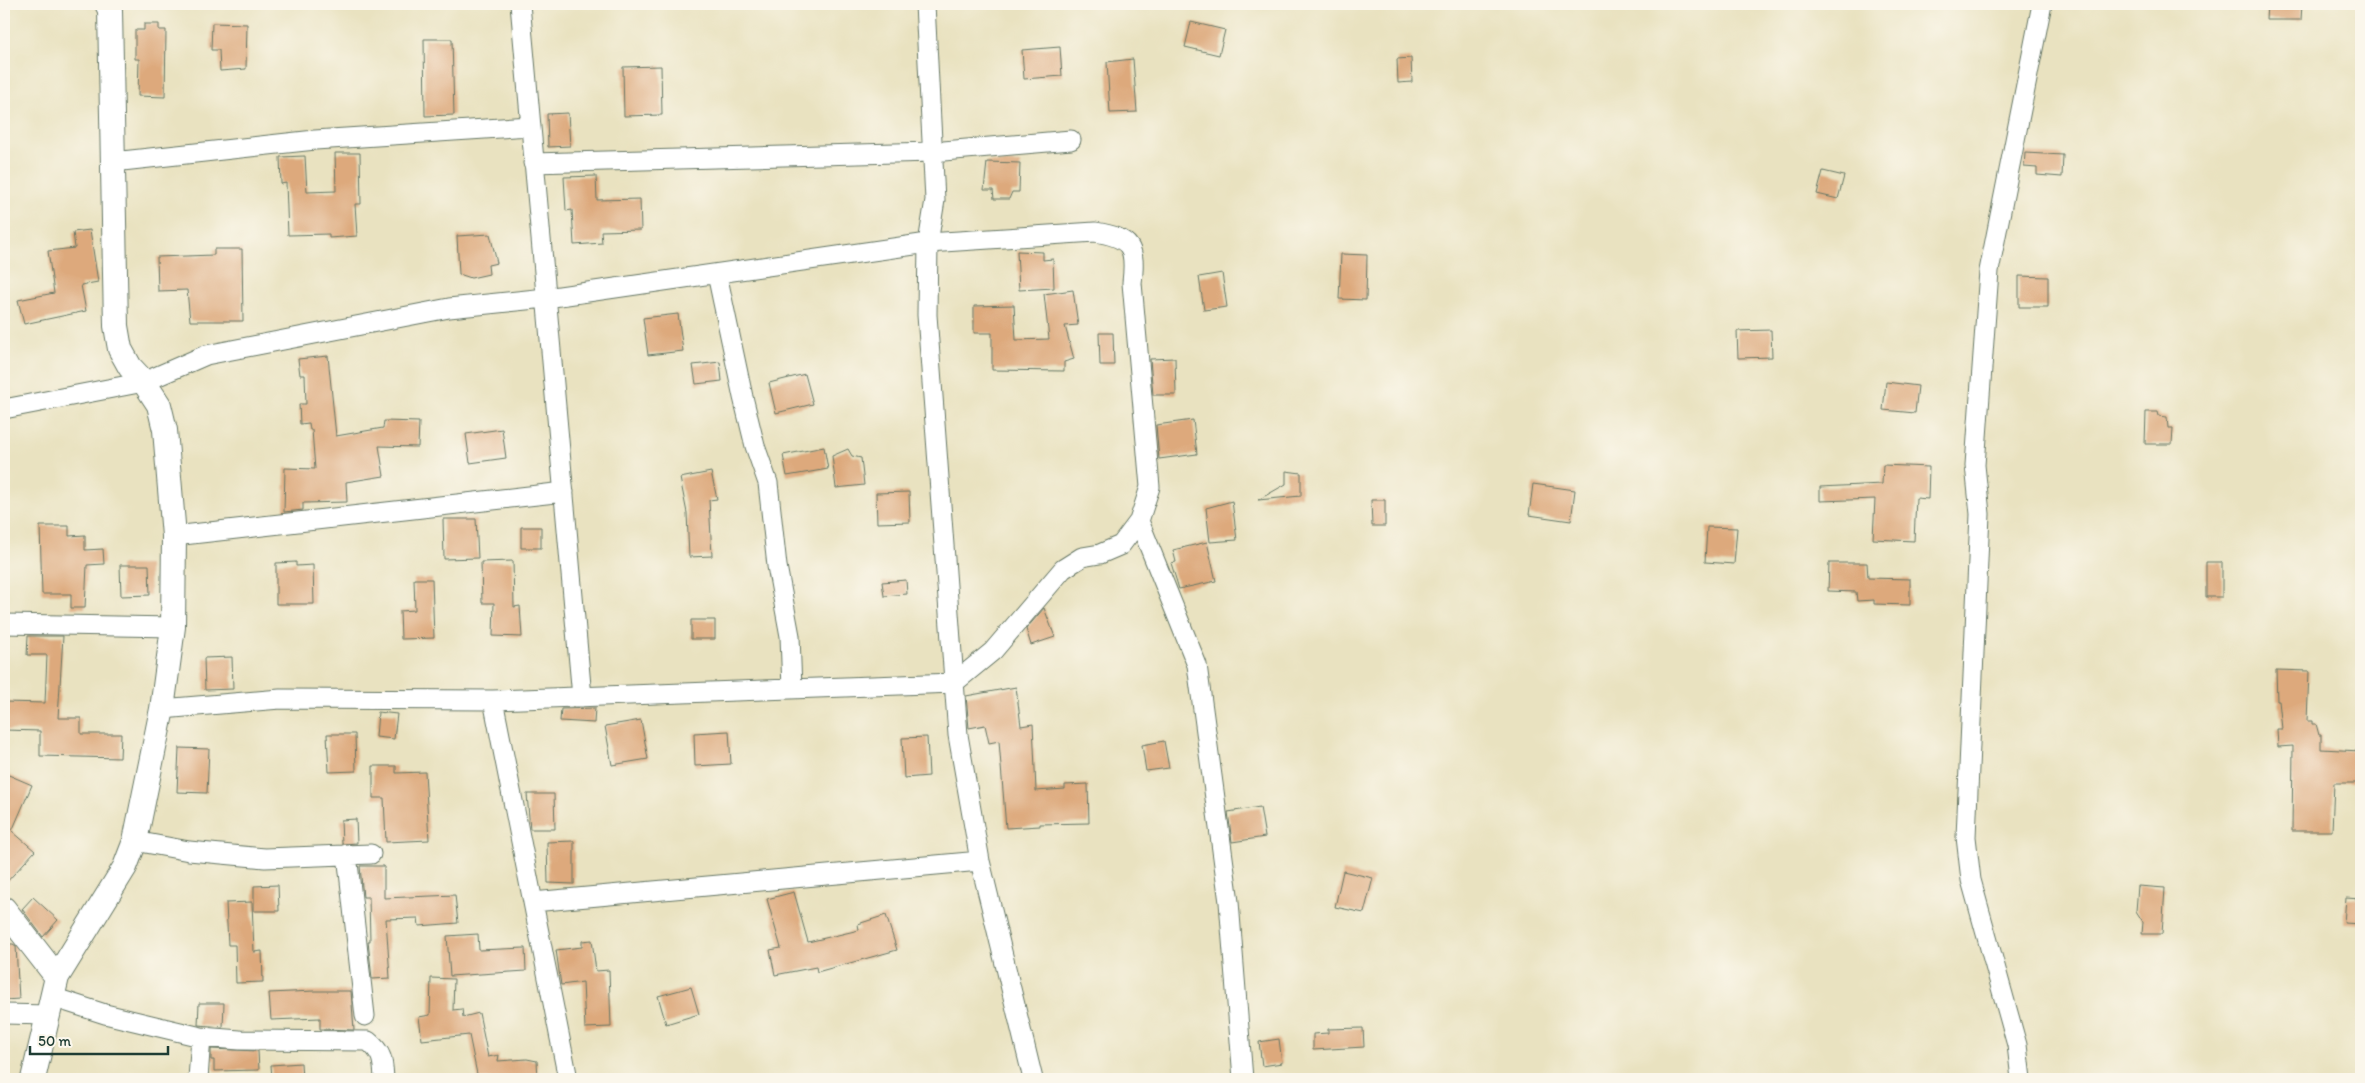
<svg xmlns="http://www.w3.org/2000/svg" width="2365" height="1083" font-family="Itim,sans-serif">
	<rect width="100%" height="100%" fill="#fbf7ec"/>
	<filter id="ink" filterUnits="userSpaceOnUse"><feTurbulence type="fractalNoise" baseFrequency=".02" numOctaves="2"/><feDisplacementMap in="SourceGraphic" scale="10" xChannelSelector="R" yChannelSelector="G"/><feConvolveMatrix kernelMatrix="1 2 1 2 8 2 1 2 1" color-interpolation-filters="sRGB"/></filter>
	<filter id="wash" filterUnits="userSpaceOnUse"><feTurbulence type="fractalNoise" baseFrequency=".0096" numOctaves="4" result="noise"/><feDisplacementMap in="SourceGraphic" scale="20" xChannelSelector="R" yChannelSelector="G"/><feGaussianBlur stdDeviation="1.12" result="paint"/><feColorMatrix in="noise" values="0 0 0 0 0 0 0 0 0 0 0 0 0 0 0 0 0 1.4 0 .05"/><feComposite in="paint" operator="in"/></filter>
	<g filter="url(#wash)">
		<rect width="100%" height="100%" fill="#e9e2c0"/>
		<g id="blocks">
			<path fill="#dda97b" d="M2267,4h35l-1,16h-35z
				M1191,22l34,8 -6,25 -34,-8z
				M212,23l35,1 -1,45 -26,2 -1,-21h-8z
				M144,24h15v6h7l-1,67 -27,-1 1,-37h-4v-29h9z
				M424,39h28l2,76 -29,1z
				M1060,47l2,29 -38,3 -2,-29z
				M1411,58l1,24 -14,1 -1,-24z
				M1133,59l4,53 -27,1 -3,-51z
				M661,66l1,49 -38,1 -1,-49z
				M568,113l2,33 -22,1 -1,-33z
				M335,153h25l1,51h-6l2,32 -28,2v-4l-41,1 -2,-52 -5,1 -1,-27 25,-1 2,36 29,-1z
				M2025,153l38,2 -1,22 -25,-2v-7l-13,-1z
				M987,162l33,1 -1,29h-7l-3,7h-15l-1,-9h-9z
				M1823,171l21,5 -6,23 -21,-5z
				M596,176l1,24 43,-1 1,31 -40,1 1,12 -28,2 -2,-35 -6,1 -2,-34z
				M90,230l8,52 -17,3 5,26 -62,13 -6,-24 36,-7 -6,-42 27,-3 -2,-16z
				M490,234l7,29 -9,2 1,9 -18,4 -12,-4 -2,-38z
				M214,249h28l1,72h-53l-3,-31 -29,1 -1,-34 57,-2z
				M1017,251l26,1v8l10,-1 1,29 -35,2z
				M1341,254l26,1 -1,45 -27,-1z
				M1222,273l5,34 -23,3 -5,-33z
				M2019,276l29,1v30h-29z
				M1073,290l5,35 -13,1 9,33 -10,3v9l-72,-1v-37h-18v-27l40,-1 2,35 33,-1 -5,-45z
				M678,314l5,37 -35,4 -5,-37z
				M1771,330l1,27 -34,1 -1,-27z
				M1099,333h14l1,32h-14z
				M328,356l8,80 47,-8 1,-7 35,1 -1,25 -39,-1 5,30 -38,6 1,20 -44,1v7l-19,2 1,-44 30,1 -3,-39h-2l-1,-7 -9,1 -1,-20h7l-1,-29h-5l-2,-16z
				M1175,358l1,37h-23l-3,-36z
				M720,362l2,19 -26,3 -3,-19z
				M805,374l8,30 -37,9 -7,-30z
				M1886,382l32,4 -3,27 -32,-3z
				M2146,412h12l1,4 8,1 1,11h5l-1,16h-27z
				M1193,420l4,34 -38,5 -3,-34z
				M502,429l4,29 -36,5 -4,-29z
				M824,447l4,22 -41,7 -4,-21z
				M848,449l4,7 9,2 3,27 -28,3 -4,-32z
				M1883,465l46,2 -1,32 -12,-1 -2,43 -41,-2 2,-40 -55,2v-14l62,-3z
				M1286,471l15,2v23l-43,4 28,-16z
				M711,472l6,27 -8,1 3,56 -23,1 -2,-44 -7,-35z
				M1533,484l42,6 -4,31 -42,-6z
				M909,492l1,30 -33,1 -1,-30z
				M1371,500h14v26h-13z
				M1232,501l5,39 -27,2 -4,-34z
				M443,519h33l2,39 -34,1z
				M40,526h29v10l16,-1v15l18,-1 1,15 -17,1 -2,43h-14v-14h-29z
				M521,527h20v21h-20z
				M1707,527l30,1 -3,36 -29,-2z
				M1207,542l9,39 -37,8 -8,-26 5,-1 -3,-12z
				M513,561l1,46 6,-1 2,31 -29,-1 1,-33h-12l-1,-41z
				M296,562v4l17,-1 1,39h-38v-41z
				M2206,562h16v35h-16z
				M1829,563h38l1,15 42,1v26l-36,-1v-4l-17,1 -1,-9 -28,-1z
				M120,565h29l1,30 -29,1z
				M414,579h18l2,59 -33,1 -1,-28 15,-1z
				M906,580l1,14 -23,2 -2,-14z
				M1044,608l11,29 -24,8 -5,-16z
				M691,620h24v19h-24z
				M28,636h35l-5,82h23v16h40l-1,24 -80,-2v-25l-36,-1v-28l41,1 2,-48h-20z
				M232,657l1,32 -28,1 -1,-32z
				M2276,670l33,1 -2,50h5v3h4l3,11h2v14l40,2v32h-27l-2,48h-40l1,-85 -15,1 -1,-18h5l-3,-28h-2z
				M1016,687l5,39 12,-2 3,67 29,-2v-4l23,-1 1,39 -49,1v2l-34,2 -7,-87 -10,2 -4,-18 -16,3 -3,-32z
				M595,708l-1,15 -34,-2 1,-12z
				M378,712l19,2 -3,25 -18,-2z
				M641,720l7,39 -36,6 -7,-39z
				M729,731l2,33 -36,2 -1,-33z
				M327,734h28l1,37 -27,1z
				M927,737l2,39 -25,2 -2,-40z
				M1164,741l5,27 -23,3 -4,-26z
				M179,748l30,1 -2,44 -30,-1z
				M373,766h23v7l29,-1 4,68 -43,2 -2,-44h-11z
				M4,773l28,12 -20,46 23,20 -31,34z
				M527,794h27l1,35h-25z
				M1260,807l5,30 -33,5 -4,-30z
				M356,819l1,24 -15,1 -1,-24z
				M574,841v43l-26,-1 -1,-41z
				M360,866h24v32l71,-3 3,28 -39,3 -1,-8 -32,1 4,59 -18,1 -4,-38h2l-1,-44h-6z
				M1343,871l30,7 -9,35 -29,-6z
				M278,885l1,26h-25v-25z
				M2138,886l27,2 -3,46h-20l1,-12 -7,-11z
				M794,892l14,50 51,-12 -1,-6 28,-9 11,35 -80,22 -1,-5 -41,8 -5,-25 11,-2 -14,-49z
				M33,897l25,23 -15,17 -21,-28z
				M2346,898l15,1v25l-17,-1z
				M252,902l2,50 8,-1 1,31 -27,1 -1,-38h-7l-2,-42z
				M478,934l1,16 46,-2 1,23 -76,5 -3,-40z
				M592,940l4,31 13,-1 2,57 -26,1 -2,-46 -22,3 -5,-35 26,-3v-6z
				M4,944h9l3,2 3,53 -15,1z
				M431,978l23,1 -1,31 9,-1 1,8 16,-4 9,44 11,-2 -1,6 29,-2 10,2 1,18h-60l-9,-44 -47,5 -3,-23 11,-2z
				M691,987l8,27 -33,10 -8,-28z
				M314,991h37l3,39 -34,-1v-11l-49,2 -2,-27z
				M199,1003h25l-1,24 -25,-2z
				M1363,1028l1,19 -51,3v-16l15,-1v-4z
				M1279,1039l3,24 -20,3 -3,-24z
				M211,1049l47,2 1,19 -45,1v-11h-3z
				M301,1063l1,16h-30l-1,-14z"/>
		</g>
	</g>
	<g filter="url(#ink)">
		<use href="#blocks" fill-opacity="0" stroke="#667765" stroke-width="1"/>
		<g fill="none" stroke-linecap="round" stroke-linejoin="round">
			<g stroke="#667765" stroke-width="21">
				<path id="minor" d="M520,4l62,693
					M925,4l10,196 -7,43 -1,72 31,420 22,126 53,218
					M113,162l202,-22 215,-14
					M533,163l399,-11 139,-12
					M717,274l26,123 12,49 13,37 9,83 13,70 2,53
					M4,409l140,-27 62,-27 243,-47 97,-10 382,-55 167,-11c37,6 41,15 37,51l18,204 -11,34 -18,24 -21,9 -18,3 -19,12 -70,82 -39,32 -461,17 -213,-1 -118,10
					M1139,521l58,144 32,237 14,177
					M174,536l390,-44
					M4,624l169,3
					M493,700l75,379
					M135,841l54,10 76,7 106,-4
					M347,854l18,162
					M533,902l447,-41
					M52,997l53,17 96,23 39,3 128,1c15,12 15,20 16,38
					M4,1014l44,1
					M198,1079l3,-42
					M2021,1079l-4,-34 -46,-165 -5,-43 14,-323 -5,-49 14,-194 53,-267"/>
			</g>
			<g stroke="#667765" stroke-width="26">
				<path id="tertiary" d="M4,909l53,68
					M33,1079l24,-102 68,-110 10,-26 27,-132 11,-82 1,-91 -9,-106 -6,-25 -15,-23 -14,-15 -10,-18 -4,-23 -6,-316 -3,-6"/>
			</g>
			<use href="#minor" stroke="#fff" stroke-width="19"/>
			<use href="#tertiary" stroke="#fff" stroke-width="24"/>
		</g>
	</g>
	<rect width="2365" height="1083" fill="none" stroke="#fbf7ec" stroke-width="20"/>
	<path d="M30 1046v8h138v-8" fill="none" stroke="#1f3d34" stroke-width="2.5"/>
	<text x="38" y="1046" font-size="15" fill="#1f3d34" stroke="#fbf7ec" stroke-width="4" paint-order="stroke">50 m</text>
</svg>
